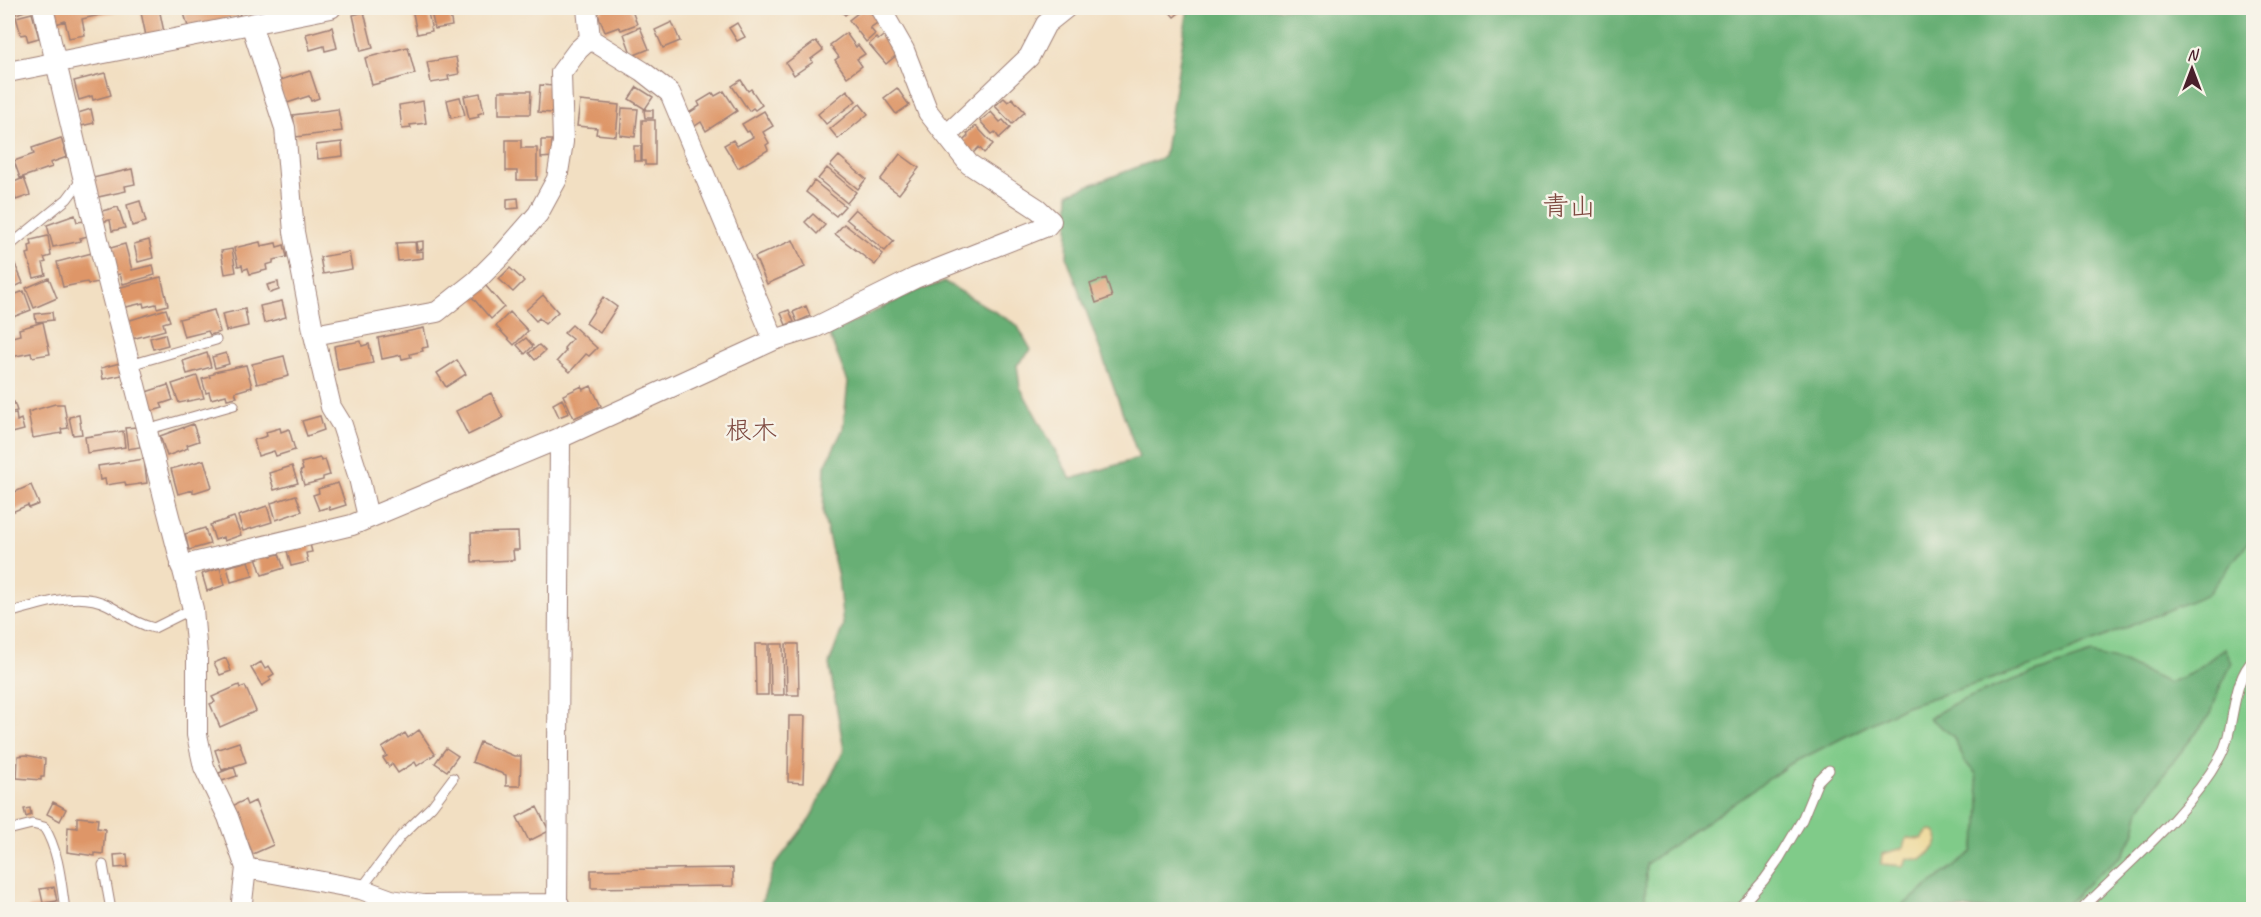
<svg xmlns="http://www.w3.org/2000/svg" width="2261" height="917" font-family="Caveat,'Klee One',sans-serif">
	<rect width="100%" height="100%" fill="#f7f3e8"/>
	<filter id="ink" filterUnits="userSpaceOnUse"><feTurbulence type="fractalNoise" baseFrequency=".0167" numOctaves="2"/><feDisplacementMap in="SourceGraphic" scale="12" xChannelSelector="R" yChannelSelector="G"/><feConvolveMatrix kernelMatrix="1 2 1 2 8 2 1 2 1" color-interpolation-filters="sRGB"/></filter>
	<filter id="wash" filterUnits="userSpaceOnUse"><feTurbulence type="fractalNoise" baseFrequency=".008" numOctaves="4" result="noise"/><feDisplacementMap in="SourceGraphic" scale="24" xChannelSelector="R" yChannelSelector="G"/><feGaussianBlur stdDeviation="1.35" result="paint"/><feColorMatrix in="noise" values="0 0 0 0 0 0 0 0 0 0 0 0 0 0 0 0 0 1.4 0 .05"/><feComposite in="paint" operator="in"/></filter>
	<g filter="url(#wash)">
		<rect width="100%" height="100%" fill="#f2dfc2"/>
		<path fill="#80cb89" stroke="#65755a" stroke-width="1.5" d="M2253,414v495l-715,1z"/>
		<path fill="#68af75" stroke="#596750" stroke-width="1.5" d="M1188,8h1065v528l-45,58 -175,72 -127,40 -117,59 -143,99 -1,45 -886,1 15,-44 36,-47 34,-69 -15,-86 14,-38 -5,-49 -15,-63 2,-48 18,-37 5,-47 -19,-48 89,-44 27,-8 72,43 14,25 -14,15 3,22 51,92 68,-21 -72,-200 2,-65 95,-36z
			M2225,648l7,15 -14,29 -7,22 -46,58 -25,37 -6,26 -12,20 -32,26 -28,28h-164l74,-57 7,-27 1,-24 -4,-27 -11,-12 -12,-26 -24,-18 24,-14 49,-20 89,-30 33,8 44,21 24,-10z"/>
		<path fill="#eeda9e" stroke="#9c7c64" stroke-width="1.5" d="M1932,830c16,9 -2,23 -11,30l-14,-2 -3,8 -23,-2 1,-10 22,-6 3,-10 15,1 6,-8z"/>
		<g id="blocks">
			<path fill="#de9668" d="M8,8h25l-25,9z
				M52,8h78l-48,11 3,16 -16,3 -4,-17 -9,3z
				M140,8h19l5,24 -18,4z
				M205,8h33l2,7 -51,15 -5,-17z
				M412,8h15l5,23 -15,3z
				M430,8h19l3,18 -17,3z
				M602,8h29l6,16 -16,6 -2,-3 -14,5 -8,-20 6,-2z
				M838,8h15l-8,7z
				M1169,8h16l-11,9 -7,-8z
				M863,9l3,3 4,-3 10,12 -10,7 5,6 -9,8 -17,-22z
				M364,12l9,36 -12,3 -8,-36z
				M32,13l7,25 -11,3 -2,-7 -5,1 -5,-18z
				M672,22l8,19 -17,7 -8,-18z
				M737,23l8,14 -8,4 -8,-13z
				M332,27l5,21 -12,3 -1,-5 -14,4 -4,-16z
				M640,27l9,22 -17,7 -8,-22z
				M846,33l10,14 2,-2 7,9 -8,5 5,7 -15,11 -12,-17 4,-3 -9,-12z
				M887,33l12,20 -13,11 -17,-20 7,-6 2,2z
				M816,41l7,9 -12,9 2,3 -19,13 -8,-12z
				M408,47l7,27 -43,11 -7,-27z
				M456,57l3,17 -11,2 1,4 -18,3 -4,-21z
				M310,71l9,27 -8,3 -2,-5 -25,8 -7,-23z
				M105,73l6,22 -18,5 -1,-4 -13,4 -5,-19z
				M741,80l7,11 3,-2 11,16 -7,5 -2,-2 -4,3 -17,-25z
				M540,85l14,1 -2,27 -14,-1z
				M637,87l16,10 -8,12 -16,-10z
				M897,88l12,17 -13,9 -12,-16z
				M847,90l9,11 -30,23 -8,-10z
				M499,91h32l-1,23h-31z
				M724,91l13,20 -31,20 -5,-9 -6,4 -8,-12 13,-8 -2,-4 15,-9 2,3z
				M480,93l4,19 -6,2 1,3 -10,2 -5,-23z
				M460,97l5,18 -14,3 -4,-18z
				M1004,98l4,4 4,-4 13,14 -13,12 -17,-18z
				M423,101l3,22 -16,2 1,3 -9,1 -3,-24z
				M580,101l39,4 -3,31 -20,-2 1,-6 -20,-2z
				M860,104l8,10 -30,25 -8,-10z
				M622,108l16,1 -3,28 -15,-2z
				M91,109l3,14 -13,3 -3,-13z
				M338,109l4,22 -46,6 -3,-22z
				M644,110h9v8h-8z
				M764,111l9,15 -10,6 6,11 -3,2 2,5 -30,18 -14,-23 9,-5 4,6 16,-9 -4,-6 -2,1 -5,-8z
				M991,112l9,10 3,-2 7,8 -11,10 -4,-6 -3,2 -12,-13z
				M642,120h13v45h-10v-4h-3z
				M976,126l17,18 -9,9 -5,-6 -8,8 -8,-14 5,-5 -1,-2z
				M61,138l6,19 -17,6 2,4 -32,11 -6,-17 20,-7 -2,-6z
				M506,140h15v8h16v32h-20v-9h-11z
				M541,140h11v17l-11,1z
				M342,142l1,14 -25,3 -2,-14z
				M634,146h7v15h-7z
				M900,154l19,14 -20,26 -19,-14z
				M839,156l27,23 -8,10 -28,-23z
				M827,168l29,24 -9,11 -29,-24z
				M132,169l3,15 -10,2 1,5 -28,6 -5,-19z
				M24,178l6,17 -14,5 -5,-17z
				M814,181l31,25 -9,10 -30,-24z
				M518,198l1,10 -12,1v-10z
				M140,201l6,21 -14,4 -5,-21z
				M118,207l7,21 -13,3 -2,-11 -9,2 -3,-10z
				M855,209l39,32 -9,10 -39,-32z
				M813,214l12,11 -8,9 -12,-12z
				M75,215l2,7 8,-1 3,15 -8,2 1,3 -28,6 -6,-22z
				M844,224l39,30 -8,11 -40,-31z
				M48,236l3,20 -7,2 2,4 -3,1 3,12 -12,3 -7,-24 3,-1 -1,-7 3,-1 -1,-5z
				M149,240l4,18 -15,4 -4,-18z
				M793,240l12,27 -38,17 -12,-27z
				M423,241v8l-6,1 -1,-8z
				M260,242l1,4 15,-3 1,4 7,-2 3,12 -14,3v3l-7,2 1,5 -17,4 -2,-6 -5,2 -1,-5 -4,1 -4,-18z
				M415,242l1,10 7,-1v7l-25,3 -2,-18z
				M125,244l7,26 21,-5 2,10 -32,9 -3,-10 -6,1 -7,-26z
				M232,249l4,23 -11,2 -4,-23z
				M349,252l3,17 -29,5 -3,-17z
				M92,253l7,29 -11,2 -1,-2 -24,5 -6,-25z
				M15,264l8,19 -15,7v-23z
				M510,268l14,13 -11,11 -14,-13z
				M161,277l7,28 -11,3 -1,-4 -12,3 -1,-4 -21,5 -5,-20z
				M49,278l8,20 -23,10 -8,-20z
				M1106,278l6,19 -16,6 -6,-19z
				M278,282l1,8 -9,3 -3,-8z
				M485,285l19,22 -13,12 -19,-22z
				M24,291l7,19 -23,9v-22z
				M543,295l15,17 -13,12 -6,-6 -3,3 -10,-11z
				M603,297l14,10 -17,26 -14,-10z
				M282,301l4,16 -22,6 -4,-17z
				M806,306l4,10 -13,6 -4,-10z
				M166,309l4,12 -7,2 2,7 -33,9 -5,-18z
				M245,309l3,17 -22,5 -4,-17z
				M214,310l6,22 -10,3 -2,-4 -24,6 -5,-18z
				M789,310l5,12 -8,3 -5,-12z
				M52,312l1,8 -17,2 -1,-8z
				M510,312l18,19 -14,14 -18,-19z
				M43,322l7,32 -18,3 -1,-4 -20,4 1,3 -4,1v-23l12,-3 -1,-6z
				M572,325l25,23 -8,8 -3,-2 -16,18 -13,-11 9,-10 -2,-3 8,-9 -8,-6z
				M424,328l4,19 -6,1 1,3 -13,3 1,3 -9,2 -1,-4 -19,4 -4,-21z
				M165,334l3,11 -15,4 -3,-11z
				M526,338l7,8 -8,8 -8,-9z
				M361,341l1,5 7,-2 4,19 -35,7 -4,-24z
				M539,345l6,6 -10,9 -6,-7z
				M207,353l4,14 -24,7 -4,-13z
				M226,353l3,11 -14,4 -3,-11z
				M284,356l5,20 -32,8 -5,-20z
				M457,360l9,14 -20,13 -9,-14z
				M120,363l2,12 -19,4 -2,-11z
				M246,365l6,22 -17,5 2,5 -10,2 -1,-4 -15,4 -2,-7 -3,1 -4,-14 8,-2 -1,-2 5,-1v-2z
				M197,376l7,22 -25,5 -7,-19z
				M168,385l5,15 -12,4 2,4 -11,3 -6,-19z
				M582,386l1,4 8,-4 10,20 -27,12 -11,-23z
				M491,393l12,25 -35,17 -12,-24z
				M562,399l7,14 -10,4 -6,-13z
				M14,402l3,9 -9,2v-9z
				M55,404h9l4,24 -7,1 1,4 -29,5 -5,-26z
				M16,413l1,8 4,-2 3,11 -16,4v-18z
				M79,415l3,19 -9,1 -4,-18z
				M320,416l4,14 -17,6 -5,-15z
				M193,424l6,17 -12,4 1,3 -21,8 -7,-20z
				M137,427l3,20 -12,2 -3,-21z
				M280,428l1,4 8,-3 6,21 -19,6 -2,-5 -16,5 -4,-16 13,-4 -1,-4z
				M123,431l2,16 -38,6 -2,-16z
				M320,458l1,3 4,-2 5,16 -7,2v3l-19,5 -4,-14 3,-1 -2,-7z
				M144,459l3,24 -21,3 -1,-4 -19,3 -1,-6 -5,1 -2,-14z
				M204,460l8,27 -19,6v-3l-15,4 -7,-25z
				M292,466l6,17 -24,7 -5,-17z
				M338,483l8,22 -16,5 -1,-3 -10,3 -6,-15 6,-2 -1,-4z
				M31,485l8,19 -10,4 -1,-3 -16,7 -4,-17z
				M296,495l6,16 -26,9 -5,-17z
				M267,506l5,16 -29,9 -5,-15z
				M234,517l7,18 -17,6 -1,-4 -8,3 -5,-15z
				M205,528l5,16 -21,6 -4,-16z
				M518,532l1,18h-6l1,10 -42,2 -1,-29z
				M309,540l3,12 -6,1 2,9 -17,4 -5,-19z
				M269,553l2,3 8,-2 5,14 -22,7 -6,-18z
				M248,561l5,15 -22,6 -4,-15z
				M220,568l5,17 -18,6 -5,-17z
				M755,644h13v51h-12z
				M770,644h13l1,51h-13z
				M786,644h12l1,51h-12z
				M226,658l5,13 -11,4 -6,-12z
				M261,662l4,7 4,-3 5,8 -5,3 2,3 -9,6 -11,-18z
				M239,685l1,3 5,-2 11,25 -36,16 -10,-23 5,-2 -3,-5z
				M789,716h16l-2,67 -15,-1z
				M419,730l16,24 -18,12 -2,-4 -17,11 -6,-9 -3,3 -6,-9 4,-2 -5,-8 23,-15 3,5z
				M239,742l7,20 -24,8 -7,-20z
				M480,742l34,14h7l-1,30h-14v-11l-34,-13z
				M446,748l12,8 -11,15 -12,-8z
				M26,755l19,4 -1,18h-3v3l-24,-2 1,-22z
				M234,767l3,9 -15,5 -3,-8z
				M245,800l2,5 8,-4 18,44 -20,9 -21,-48z
				M53,802l13,7 -6,12 -13,-7z
				M537,807l12,24 -20,10 -12,-24z
				M30,808l1,7 -5,2 -2,-8z
				M77,817l21,2 -1,9 8,1 -2,25 -8,-1v3l-28,-4 1,-25 9,1z
				M127,854l1,13 -13,1 -1,-13z
				M733,868v18l-142,2v-18z
				M54,887l3,14 -14,2 -3,-14z
				M55,903l1,7h-28v-2z"/>
		</g>
	</g>
	<g filter="url(#ink)">
		<use href="#blocks" fill-opacity="0" stroke="#9e7f76" stroke-width="1.5"/>
		<g fill="none" stroke-linecap="round" stroke-linejoin="round">
			<g stroke="#9e7f76" stroke-width="11">
				<path id="service" d="M8,247l59,-48 15,-20
					M130,365l86,-25
					M146,430l88,-25
					M8,613c32,-8 69,-24 100,-8 17,9 28,19 46,23l38,-19
					M8,830l24,-6 12,3c15,24 17,55 21,83
					M103,865l8,45
					M361,889l40,-53 31,-30 21,-28
					M1737,910l27,-30 15,-21 23,-39 16,-39 11,-11
					M2081,910c47,-47 106,-94 139,-153 16,-28 10,-75 34,-98"/>
			</g>
			<g stroke="#9e7f76" stroke-width="22">
				<path id="minor" d="M43,8l64,269 86,332 4,46v80l7,32 24,50 18,51 -5,42
					M587,8l3,31 52,32 28,22 104,247
					M251,24l34,104 9,104 20,103 17,72 11,18 17,53 9,39
					M8,72l323,-64
					M947,135l82,-78 17,-33 20,-16
					M314,335l123,-23 39,-31 27,-27 35,-40 19,-35 6,-37 -2,-69 17,-23 12,-11
					M181,566l171,-41 208,-87 214,-98 42,-13 99,-49 132,-52 4,-5 -13,-12 -69,-45 -41,-52 -24,-62 -24,-42
					M246,868l115,21 30,11 32,5 136,-1
					M557,910l3,-472"/>
			</g>
			<use href="#service" stroke="#fff" stroke-width="9"/>
			<use href="#minor" stroke="#fff" stroke-width="20"/>
		</g>
	</g>
	<g text-anchor="middle" dominant-baseline="central" stroke-width="5" stroke-linejoin="round" paint-order="stroke">
		<g font-size="26" fill="#7e4940" stroke="#f7f3e8">
			<text x="751" y="430">根木</text>
		</g>
		<g font-size="27" fill="#7e4940" stroke="#f7f3e8">
			<text x="1569" y="206">青山</text>
		</g>
	</g>
	<rect width="2261" height="917" fill="none" stroke="#f7f3e8" stroke-width="30"/>
	<g transform="translate(2192 69)" stroke="#f7f3e8" stroke-width="4.5" paint-order="stroke">
	<path d="M0-4.5L10 22L0 15L-10 22Z" fill="#4a1f2b"/>
	<text y="-9" font-size="16" font-weight="bold" text-anchor="middle" fill="#4a1f2b">N</text>
	</g>
</svg>
